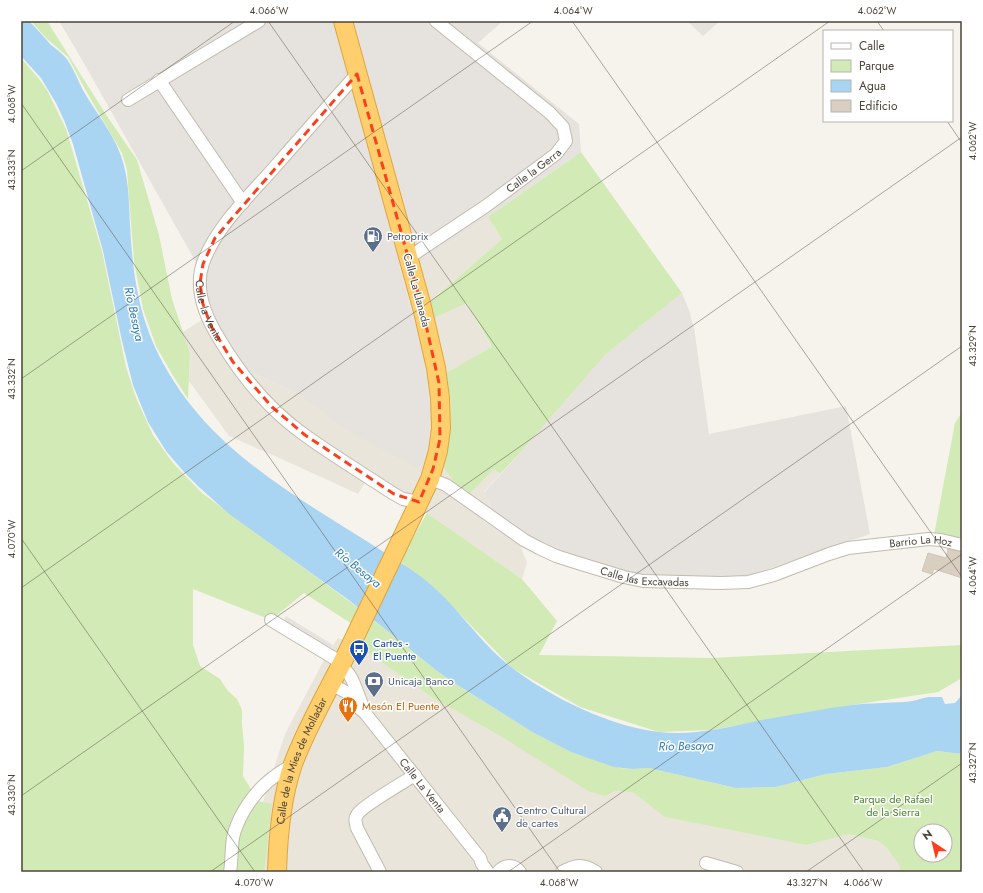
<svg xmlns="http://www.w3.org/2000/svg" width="983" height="893" font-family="Jost,sans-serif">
	<rect width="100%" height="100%" fill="#f6f3ec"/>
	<path fill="#eae5da" d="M488,217l14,22 -72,63 4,16 33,-15 25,45 -46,25 5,32 -7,62 50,2 6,5 -16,18 7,13 -7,16 36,24 7,18 -5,16 -95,-66 -21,-5 -40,-27 -8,13 -72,-33 -57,-25 -40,-55 1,-28 -7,-21 28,-18 41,59 39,17 13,8 115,-62 -20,-70 20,-4z
		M338,638l23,10 72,50 173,98 10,-5 18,2 173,52 42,-11 29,7 8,6 14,19v6h-653l14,-64 24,-74 39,-74z"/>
	<path fill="#e6e2dd" d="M59,21h444l-25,22 101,81 2,28 -93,65 -69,45 -20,4 20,70 8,47 3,29 -2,35 -7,23 -73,-39 -44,-33 -13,-8 -39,-17 -15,-14 -26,-45 -5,-27v-14l-8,-7 -117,-208z
		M687,21h33l-17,15z
		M682,293l7,17 5,18 15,106 137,-28 24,128 -123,42 -108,1 -82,-25 -36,-18 -32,-23 2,-6 -7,-12 4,-5 32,-35 86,-99z"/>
	<path fill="#d2eab5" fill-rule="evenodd" d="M31,21h16l58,92 32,47 22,75 13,64 18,54 -2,46 -16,-25 -16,-28 -13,-37 -9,-48 -7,-91 -5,-17 -36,-62 -18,-34 -22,-19z
		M21,58l18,21 8,11 19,39 36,122 24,116 10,31 17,37 20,28 29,30 159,117 -9,14 -48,-31 -33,27 -78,-31v56l7,21 20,13 8,12 9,8 5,11v14l2,23 -1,29 15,25 14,3 -8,68h-243z
		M581,152l101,141 -76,61 -86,99 -20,21 -6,-5 -25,25 -12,-7 -13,-20 7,-62 -5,-32 46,-26 -25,-44 -33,15 -4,-16 72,-63 -14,-22z
		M962,412v129l-28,-6 21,-112z
		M427,513l95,66 35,42 -18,34 173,3 250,-13v33l-24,14 -86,13 -141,25 -52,2 -79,-25 -68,-39 -55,-57 -57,-50z
		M372,619l65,52 28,19 69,43 37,19 49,16 12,1 17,-1 87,20 40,-1 50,-13 61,-7 50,-16 25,3v118h-62v-6l-14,-19 -8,-6 -29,-7 -42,11 -142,-28 -31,-24 -18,-2 -10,5 -16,-4 -88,-55 -69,-39 -72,-50zM921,831h24v24h-24z"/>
	<path fill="#e5e3e0" d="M286,616l47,29 -3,6 -47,-29z"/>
	<path fill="#a9d4f2" d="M21,21h8c8,8 15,16 22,24 5,4 11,8 15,13 7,9 12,23 18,34 14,24 34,47 40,74 5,19 5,39 6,58 2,42 7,83 24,121 42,93 123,140 206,192 20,13 41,25 60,39 30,22 50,53 77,79 37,35 111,72 162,77 35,4 69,-5 103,-12 30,-5 60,-11 90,-15 18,-2 35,-2 52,-3 9,0 17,-4 25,-5 5,0 9,0 13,0l3,7 10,-1 7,-8v59l-25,-3 -50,16 -61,7 -50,13 -40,1 -87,-20 -17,1 -18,-2 -43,-15 -37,-19 -75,-47 -22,-15 -87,-70 -122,-88 -29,-26 -15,-15 -18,-21 -18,-29 -15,-37 -11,-44 -19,-90 -30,-107 -9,-24 -8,-17 -15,-25 -20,-22z"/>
	<path fill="#d8cfc1" stroke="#d3c7b4" d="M948,549l14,3v26l-28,-9 -2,5 -10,-3 6,-18 18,5z"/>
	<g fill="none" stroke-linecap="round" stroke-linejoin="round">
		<g stroke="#c2bbae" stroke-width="14">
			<g id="minor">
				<path id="s1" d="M357,74c-28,31 -56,63 -84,95 -25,28 -57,58 -70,94 -9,26 3,55 17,77 22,37 50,71 86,96 28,20 59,39 88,58l9,5 16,3"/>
				<path d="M159,80l84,123"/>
				<path d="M128,100l131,-79"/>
				<path id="s2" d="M408,258l78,-52 70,-52 10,-13 -3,-14 -13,-14 -114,-92"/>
				<path id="s3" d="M430,479l16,6 78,55 15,8 17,8 22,7 46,14 19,4 78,2 27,-1 26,-7 55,-21 19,-6 81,-9 12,1 21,5"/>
				<path d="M271,620l71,43"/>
				<path d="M340,666c13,7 16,25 22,38"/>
				<path id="s4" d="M331,684l15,8 13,16 6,5 115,145 2,6 6,8"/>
				<path d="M706,863l31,9"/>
				<path d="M230,872c2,-11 1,-23 3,-34 1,-7 4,-13 7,-20 12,-24 29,-41 53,-53"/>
				<path d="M380,872l-23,-44c-1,-5 -3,-9 0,-13 4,-8 47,-33 58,-40"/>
				<path d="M498,872c7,-8 16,-8 22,0"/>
				<path d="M562,872c13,-7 21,-9 34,0"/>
			</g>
		</g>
		<g stroke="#e0a43c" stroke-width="20">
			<g id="highway">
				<path id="s5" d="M277,872c1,-36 4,-73 16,-108 15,-40 38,-78 57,-117 27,-56 53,-112 80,-168l8,-28 3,-23 -1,-30 -4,-30 -14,-61 -79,-286"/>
			</g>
		</g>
		<use href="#minor" stroke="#fff" stroke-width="12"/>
		<use href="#highway" stroke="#ffcf6e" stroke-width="18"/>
	</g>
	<path fill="none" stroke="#fc3f1d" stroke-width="3" stroke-dasharray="8 5" stroke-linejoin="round" d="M357,74l65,233 17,76 1,56 -7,30 -14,33 -25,-8 -89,-59 -33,-28 -39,-45 -22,-36 -8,-22 -3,-21 3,-19 12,-26z"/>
	<path fill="none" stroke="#4b4439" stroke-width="1" stroke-opacity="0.45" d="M268,21l596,851M572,21l390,556M877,21l7,10M21,103l539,769M947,121l15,22M21,171l214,-150M21,379l512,-358M21,538l234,334M21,588l809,-567M21,796l941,-659M210,872l752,-526M508,872l454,-318M806,872l156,-109"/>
	<defs>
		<g id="fuel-pin" transform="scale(1)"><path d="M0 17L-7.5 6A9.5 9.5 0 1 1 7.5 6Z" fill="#5c6f8a" stroke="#fff"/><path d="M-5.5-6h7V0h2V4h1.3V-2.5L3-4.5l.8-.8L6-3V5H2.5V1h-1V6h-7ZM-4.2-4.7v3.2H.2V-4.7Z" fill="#fff"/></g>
		<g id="bus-pin" transform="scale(1)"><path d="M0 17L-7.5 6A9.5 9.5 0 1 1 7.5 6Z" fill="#1a4fb4" stroke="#fff"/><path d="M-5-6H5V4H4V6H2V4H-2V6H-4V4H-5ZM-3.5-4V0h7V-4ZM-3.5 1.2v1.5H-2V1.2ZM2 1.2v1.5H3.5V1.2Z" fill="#fff"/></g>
		<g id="bank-pin" transform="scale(1)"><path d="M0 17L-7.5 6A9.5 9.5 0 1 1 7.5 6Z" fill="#5c6f8a" stroke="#fff"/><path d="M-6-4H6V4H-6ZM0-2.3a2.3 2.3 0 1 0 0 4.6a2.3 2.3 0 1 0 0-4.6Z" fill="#fff"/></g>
		<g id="restaurant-pin" transform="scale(1)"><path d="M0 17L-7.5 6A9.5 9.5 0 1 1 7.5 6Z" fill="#e8710a" stroke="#fff"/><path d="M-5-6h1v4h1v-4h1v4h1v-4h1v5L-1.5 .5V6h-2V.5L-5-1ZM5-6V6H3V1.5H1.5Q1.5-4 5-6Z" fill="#fff"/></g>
		<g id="civic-pin" transform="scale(1)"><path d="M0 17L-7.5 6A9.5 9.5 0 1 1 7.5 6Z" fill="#5c6f8a" stroke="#fff"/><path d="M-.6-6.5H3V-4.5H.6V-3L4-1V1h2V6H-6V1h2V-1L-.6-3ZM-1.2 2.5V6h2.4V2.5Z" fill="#fff"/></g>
	</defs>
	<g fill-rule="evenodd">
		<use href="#fuel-pin" x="373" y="236"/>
		<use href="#bus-pin" x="359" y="649"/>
		<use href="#bank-pin" x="374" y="681"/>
		<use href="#restaurant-pin" x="348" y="706"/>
		<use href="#civic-pin" x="502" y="816"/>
	</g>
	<g text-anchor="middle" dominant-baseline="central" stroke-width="3" stroke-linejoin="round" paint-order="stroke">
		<g font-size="11" fill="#4b4439" stroke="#fff">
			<text stroke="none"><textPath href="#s2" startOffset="153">Calle la Gerra</textPath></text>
			<text transform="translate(417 290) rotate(75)">Calle La Llanada</text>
			<text stroke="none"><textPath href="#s1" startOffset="294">Calle la Venta</textPath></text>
			<text stroke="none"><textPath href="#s3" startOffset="523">Barrio La Hoz</textPath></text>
			<text stroke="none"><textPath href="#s3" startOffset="240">Calle las Excavadas</textPath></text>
			<text stroke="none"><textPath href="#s5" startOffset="115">Calle de la Mies de Molladar</textPath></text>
			<text stroke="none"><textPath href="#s4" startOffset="138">Calle La Venta</textPath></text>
		</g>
		<g font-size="11" fill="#4e5e75" stroke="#fff" text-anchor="start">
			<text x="387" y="236">Petroprix</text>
			<text x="388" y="681">Unicaja Banco</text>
			<text x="516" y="810">Centro Cultural<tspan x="516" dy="13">de cartes</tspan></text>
		</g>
		<g font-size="11" fill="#164399" stroke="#fff" text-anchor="start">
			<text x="373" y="643">Cartes -<tspan x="373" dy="13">El Puente</tspan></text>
		</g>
		<g font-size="11" fill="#c56008" stroke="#fff" text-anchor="start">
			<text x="362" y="706">Mesón El Puente</text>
		</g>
		<g font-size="11" fill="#4a7f2a" stroke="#fff">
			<text x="893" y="799">Parque de Rafael<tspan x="893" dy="13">de la Sierra</tspan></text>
		</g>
		<g font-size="12" font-style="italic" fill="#2e7ab2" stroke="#fff">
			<text transform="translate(134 314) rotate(78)">Río Besaya</text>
			<text transform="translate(358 568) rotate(39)">Río Besaya</text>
			<text transform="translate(686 746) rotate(-1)">Río Besaya</text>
		</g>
	</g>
	<rect width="983" height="893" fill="none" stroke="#ffffff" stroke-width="44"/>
	<rect x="823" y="30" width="130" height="92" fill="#ffffff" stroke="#b7b4b0"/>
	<rect x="831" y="43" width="20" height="6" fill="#ffffff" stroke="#b7b4b0"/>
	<text x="859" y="50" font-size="12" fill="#4b4439">Calle</text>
	<rect x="831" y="60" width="20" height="12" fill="#d2eab5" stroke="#b7b4b0"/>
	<text x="859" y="70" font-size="12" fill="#4b4439">Parque</text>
	<rect x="831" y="80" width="20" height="12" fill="#a9d4f2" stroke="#b7b4b0"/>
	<text x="859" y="90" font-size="12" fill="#4b4439">Agua</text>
	<rect x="831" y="100" width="20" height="12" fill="#d8cfc1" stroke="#b7b4b0"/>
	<text x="859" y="110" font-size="12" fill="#4b4439">Edificio</text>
	<g transform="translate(933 843) rotate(325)"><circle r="19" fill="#ffffff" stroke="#b7b4b0"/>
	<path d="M0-3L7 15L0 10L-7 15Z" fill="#fc3f1d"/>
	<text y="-6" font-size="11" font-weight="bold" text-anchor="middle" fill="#4b4439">N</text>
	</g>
	<rect x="22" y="22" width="939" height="849" fill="none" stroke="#4b4439" stroke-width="1.5"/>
	<g font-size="10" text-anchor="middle" fill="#4b4439">
		<text x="269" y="14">4.066°W</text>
		<text x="573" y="14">4.064°W</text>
		<text x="877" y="14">4.062°W</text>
		<text transform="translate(11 104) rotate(-90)" y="4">4.068°W</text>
		<text transform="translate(972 141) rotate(-90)" y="4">4.062°W</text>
		<text transform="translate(11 170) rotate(-90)" y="4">43.333°N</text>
		<text transform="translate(972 346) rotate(-90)" y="4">43.329°N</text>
		<text transform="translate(11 379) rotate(-90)" y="4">43.332°N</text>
		<text transform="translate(11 539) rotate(-90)" y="4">4.070°W</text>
		<text transform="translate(972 576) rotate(-90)" y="4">4.064°W</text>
		<text transform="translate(972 763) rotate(-90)" y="4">43.327°N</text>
		<text transform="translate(11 795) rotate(-90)" y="4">43.330°N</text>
		<text x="254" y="886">4.070°W</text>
		<text x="559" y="886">4.068°W</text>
		<text x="807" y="886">43.327°N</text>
		<text x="863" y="886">4.066°W</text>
	</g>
</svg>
